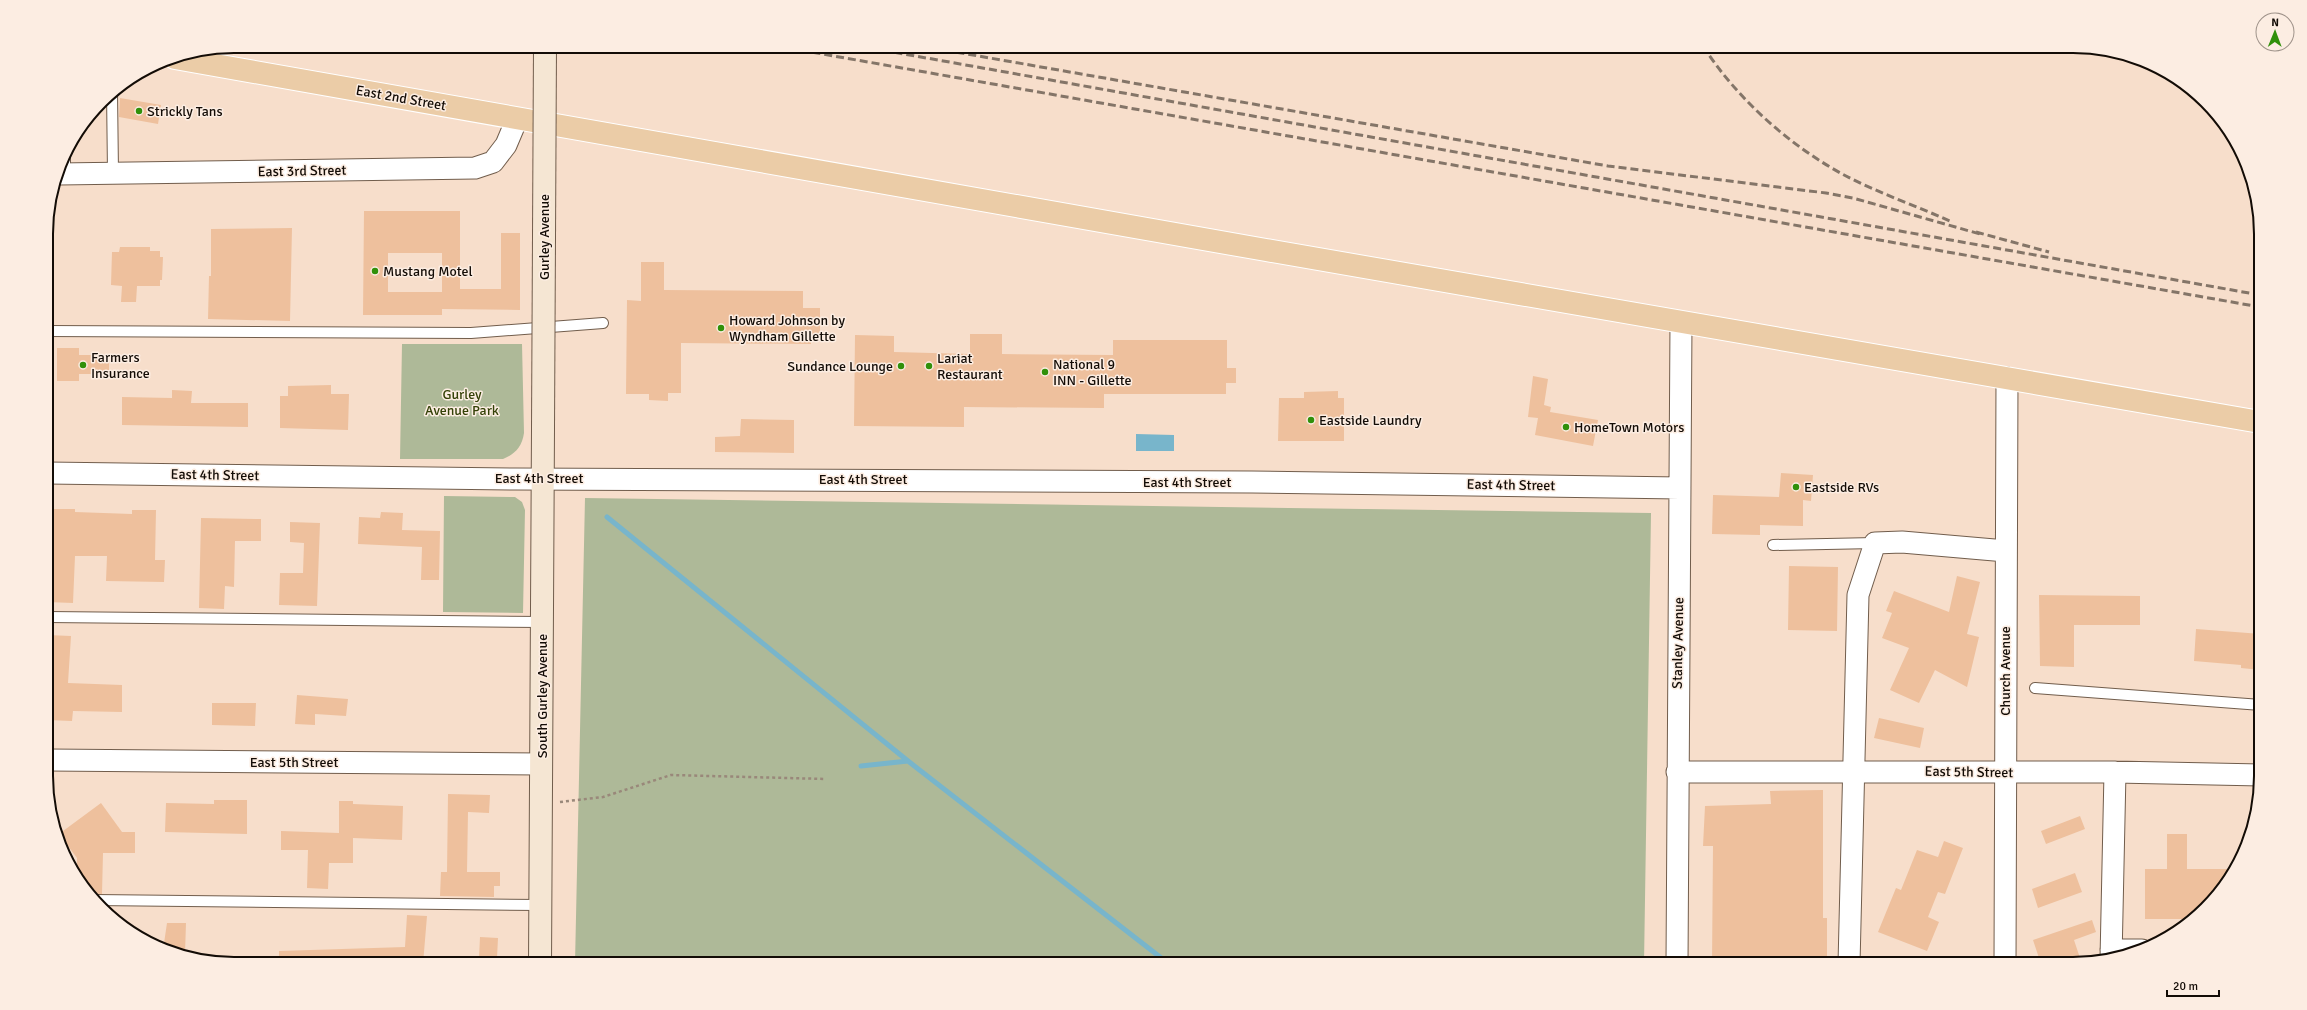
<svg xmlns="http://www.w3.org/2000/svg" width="2307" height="1010" font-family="Signika,sans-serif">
	<rect width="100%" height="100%" fill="#f7decb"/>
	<path fill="#aeb998" d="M402,344h120l2,89c-2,14 -9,21 -21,26h-103z
		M444,496l71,1 7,5 3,8 -2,103 -80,-1z
		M585,498l1066,15 -7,451h-1069z"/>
	<path fill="#78b5cb" d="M1136,434l38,1v16h-38z"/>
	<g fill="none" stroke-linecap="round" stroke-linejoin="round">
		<path stroke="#78b5cb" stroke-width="5" d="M607,517l301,244 261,203
			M861,766l47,-5"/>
	</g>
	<path fill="#eec09d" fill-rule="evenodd" d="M120,98l41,7 -3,19 -39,-7z
		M364,211h96v78h41v-56h19v77l-78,-1v6h-79zM388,253h54v39h-54z
		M292,228l-2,93 -82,-2 1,-43h2v-47z
		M120,247h30v4h10v6h3l-1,23h-2v6h-23l-1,16h-15l1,-16 -11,-1 1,-33h7z
		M641,262h23v28l139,1v17h17v27h-9v9l-130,-1v50h-13v8l-19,-1v-6h-23l1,-94 14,1z
		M970,334h32v20l111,1v-15h114v28h9v15h-10v11h-122v14l-140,-1v20l-110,-1 1,-91 39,1v16l76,2z
		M57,348h22v7h30v19h-30v7h-22z
		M1533,376l15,3 -4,26 7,2 -1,5 48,8 -5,26 -58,-11 3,-17 -10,-1z
		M331,385v9h18l-1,36 -68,-2v-32h8v-10z
		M172,390l20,1 -1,12h57v24l-126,-2v-28l50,1z
		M1338,391v7h6v43h-66l1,-43h25v-6z
		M741,419l53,1v33l-79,-1v-15l25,-1z
		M1781,473l32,2 -2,26 -8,-1v26l-43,-1v10l-48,-1 1,-39 66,2z
		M47,509h28v3l57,2v-4h24l-1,50h10l-1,22 -58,-1 1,-25h-32l-2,47 -26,-1z
		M381,512l22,1 -1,17 38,1 -1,49h-18l1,-33 -64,-3 1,-27 21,1z
		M201,518l60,1v22h-26l-1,46 -9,-1 -1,23 -25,-1z
		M290,522l30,1 -3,83 -38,-1 1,-32h23l1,-30 -14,-1z
		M1789,566l49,1 -1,64 -49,-1z
		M1957,576l23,6 -13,52 12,3 -12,50 -32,-17 -16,33 -29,-13 19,-42 -27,-10 10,-25 -6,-2 8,-20 55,21z
		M2039,595l101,1v29h-66v42l-34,-1z
		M2196,629l65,5v36l-20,-2v-3l-47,-4z
		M47,635l24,1 -3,47 54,2v27l-49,-1 -1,10 -25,-1 2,-51h-2z
		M297,695l51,4 -2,17 -31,-2v11l-20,-1z
		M212,703h44l-1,23 -43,-1z
		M1879,718l45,10 -4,20 -46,-10z
		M1823,790v128h4v46h-115l1,-118h-10l2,-40 66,-2 -1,-13z
		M448,794l42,1 -1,18 -21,-1 -1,60h33v14h-6v11l-54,-1 1,-24h6z
		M214,800h33v34l-82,-2 1,-29 48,1z
		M339,801h14v3l50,2 -1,34 -49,-2v25h-24l-1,26 -21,-1 1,-38h-27v-19l58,2z
		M101,803l21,29h13v21h-32l-1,41h-14l-11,-17v-19l-18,-24z
		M2080,816l5,13 -39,15 -5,-13z
		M2167,834h20v35h48l-13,22 -29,28h-48v-50h22z
		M1944,841l19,7 -18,46 -7,-2 -10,25 11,5 -12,29 -49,-19 18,-44 5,2 16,-40 21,7z
		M2075,873l7,19 -44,16 -6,-19z
		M407,915l20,1 -4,48h-144v-13l126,-4z
		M2092,920l4,12 -22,8 8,24h-41l-8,-24z
		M167,923h19l-1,31 -22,-4z
		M480,937l18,1 -1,20h-18z"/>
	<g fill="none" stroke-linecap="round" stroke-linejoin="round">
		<g stroke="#715d4c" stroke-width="12">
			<path id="lane" d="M112,92l1,81
				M65,152v22
				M47,331l424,2 132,-10
				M1773,545l102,-2
				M47,617l496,5
				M2035,688l226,17
				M94,900l447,5"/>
		</g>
		<g stroke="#715d4c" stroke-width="23">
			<path id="street" d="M59,174l416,-6 18,-6 13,-17 11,-26
				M47,473l468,6 737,3 428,6
				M48,760l493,4
				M1677,772h438l146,3
				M2111,950h31
				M2111,959l4,-187
				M1677,964l4,-642
				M1849,964l9,-369 17,-52 27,-1 104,9
				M2005,964l2,-586"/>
		</g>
		<g stroke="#715d4c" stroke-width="24">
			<path id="secondary" d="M540,964l3,-535"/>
		</g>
		<g stroke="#fff" stroke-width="24">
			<path id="primary" d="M175,58l1091,192 994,172"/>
		</g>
		<path stroke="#99887a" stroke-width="2.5" stroke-dasharray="3 3" stroke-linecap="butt" d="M560,802l43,-5 68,-22 155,4"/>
		<use href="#lane" stroke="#fff" stroke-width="10"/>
		<use href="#street" stroke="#fff" stroke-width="21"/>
		<use href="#secondary" stroke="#f5e6d3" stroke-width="22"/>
		<use href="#primary" stroke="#ebcca7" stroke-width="22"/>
		<path stroke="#847568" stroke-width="3" stroke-dasharray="8 4" stroke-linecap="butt" d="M777,46l1483,261
			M859,46l1401,249
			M921,46l687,120 218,27 27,5 127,36
			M1703,46c34,53 88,101 143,130 33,17 70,30 104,45
			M1976,232l73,20"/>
		<g stroke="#715d4c" stroke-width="24" stroke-linecap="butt">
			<path id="secondary-bridge" d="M543,429l2,-383"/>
		</g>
		<use href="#secondary-bridge" stroke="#f5e6d3" stroke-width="22"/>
	</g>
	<g fill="#30900a" stroke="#fcede2" stroke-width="1.5">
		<circle cx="139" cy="111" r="4"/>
		<circle cx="375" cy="271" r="4"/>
		<circle cx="721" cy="328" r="4"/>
		<circle cx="83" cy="365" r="4"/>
		<circle cx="901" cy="366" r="4"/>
		<circle cx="929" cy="366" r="4"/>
		<circle cx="1045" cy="372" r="4"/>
		<circle cx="1311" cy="420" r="4"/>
		<circle cx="1566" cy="427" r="4"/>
		<circle cx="1796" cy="487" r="4"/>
	</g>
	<g text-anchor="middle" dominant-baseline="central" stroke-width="3" stroke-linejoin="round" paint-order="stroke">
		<g font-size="14" fill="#130c06" stroke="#fcede2">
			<text transform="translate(401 98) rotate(10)">East 2nd Street</text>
			<text transform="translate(302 171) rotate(-1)">East 3rd Street</text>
			<text transform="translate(544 237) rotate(-90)">Gurley Avenue</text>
			<text transform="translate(215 475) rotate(1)">East 4th Street</text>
			<text x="539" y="478">East 4th Street</text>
			<text x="863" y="479">East 4th Street</text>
			<text x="1187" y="482">East 4th Street</text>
			<text transform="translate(1511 485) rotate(1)">East 4th Street</text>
			<text transform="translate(1678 643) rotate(-89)">Stanley Avenue</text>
			<text transform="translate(2005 671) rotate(-90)">Church Avenue</text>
			<text transform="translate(542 696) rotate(-90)">South Gurley Avenue</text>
			<text x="294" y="762">East 5th Street</text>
			<text transform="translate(1969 772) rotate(1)">East 5th Street</text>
		</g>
		<g font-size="14" fill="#130c06" stroke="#fcede2" text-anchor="start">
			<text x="147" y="111">Strickly Tans</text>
			<text x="383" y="271">Mustang Motel</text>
			<text x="729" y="320">Howard Johnson by<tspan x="729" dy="16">Wyndham Gillette</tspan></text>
			<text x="91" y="357">Farmers<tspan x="91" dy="16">Insurance</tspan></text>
			<text x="937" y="358">Lariat<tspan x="937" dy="16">Restaurant</tspan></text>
			<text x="1053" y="364">National 9<tspan x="1053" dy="16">INN - Gillette</tspan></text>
			<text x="893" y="366" text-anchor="end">Sundance Lounge</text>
			<text x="1319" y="420">Eastside Laundry</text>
			<text x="1574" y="427">HomeTown Motors</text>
			<text x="1804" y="487">Eastside RVs</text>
		</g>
		<g font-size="14" fill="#344107" stroke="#fcede2">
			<text x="462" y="394">Gurley<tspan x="462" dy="16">Avenue Park</tspan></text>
		</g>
	</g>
	<path d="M0 0H2307V1010H0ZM234 53H2073A181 181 0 0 1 2254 234V776A181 181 0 0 1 2073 957H234A181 181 0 0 1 53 776V234A181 181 0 0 1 234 53Z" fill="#fcede2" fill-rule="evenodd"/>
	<path fill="none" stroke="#130c06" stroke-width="2" d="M234 53H2073A181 181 0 0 1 2254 234V776A181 181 0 0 1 2073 957H234A181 181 0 0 1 53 776V234A181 181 0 0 1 234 53Z"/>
	<g transform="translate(2275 32) rotate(1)"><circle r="19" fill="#fcede2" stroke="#9f938a"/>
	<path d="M0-3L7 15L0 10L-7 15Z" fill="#30900a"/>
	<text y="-6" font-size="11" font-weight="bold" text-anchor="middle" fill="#130c06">N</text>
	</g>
	<path d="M2167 990v6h52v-6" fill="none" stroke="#130c06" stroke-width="2"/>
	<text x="2173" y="990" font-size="12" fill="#130c06" stroke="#fcede2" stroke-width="3" paint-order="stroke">20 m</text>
</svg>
